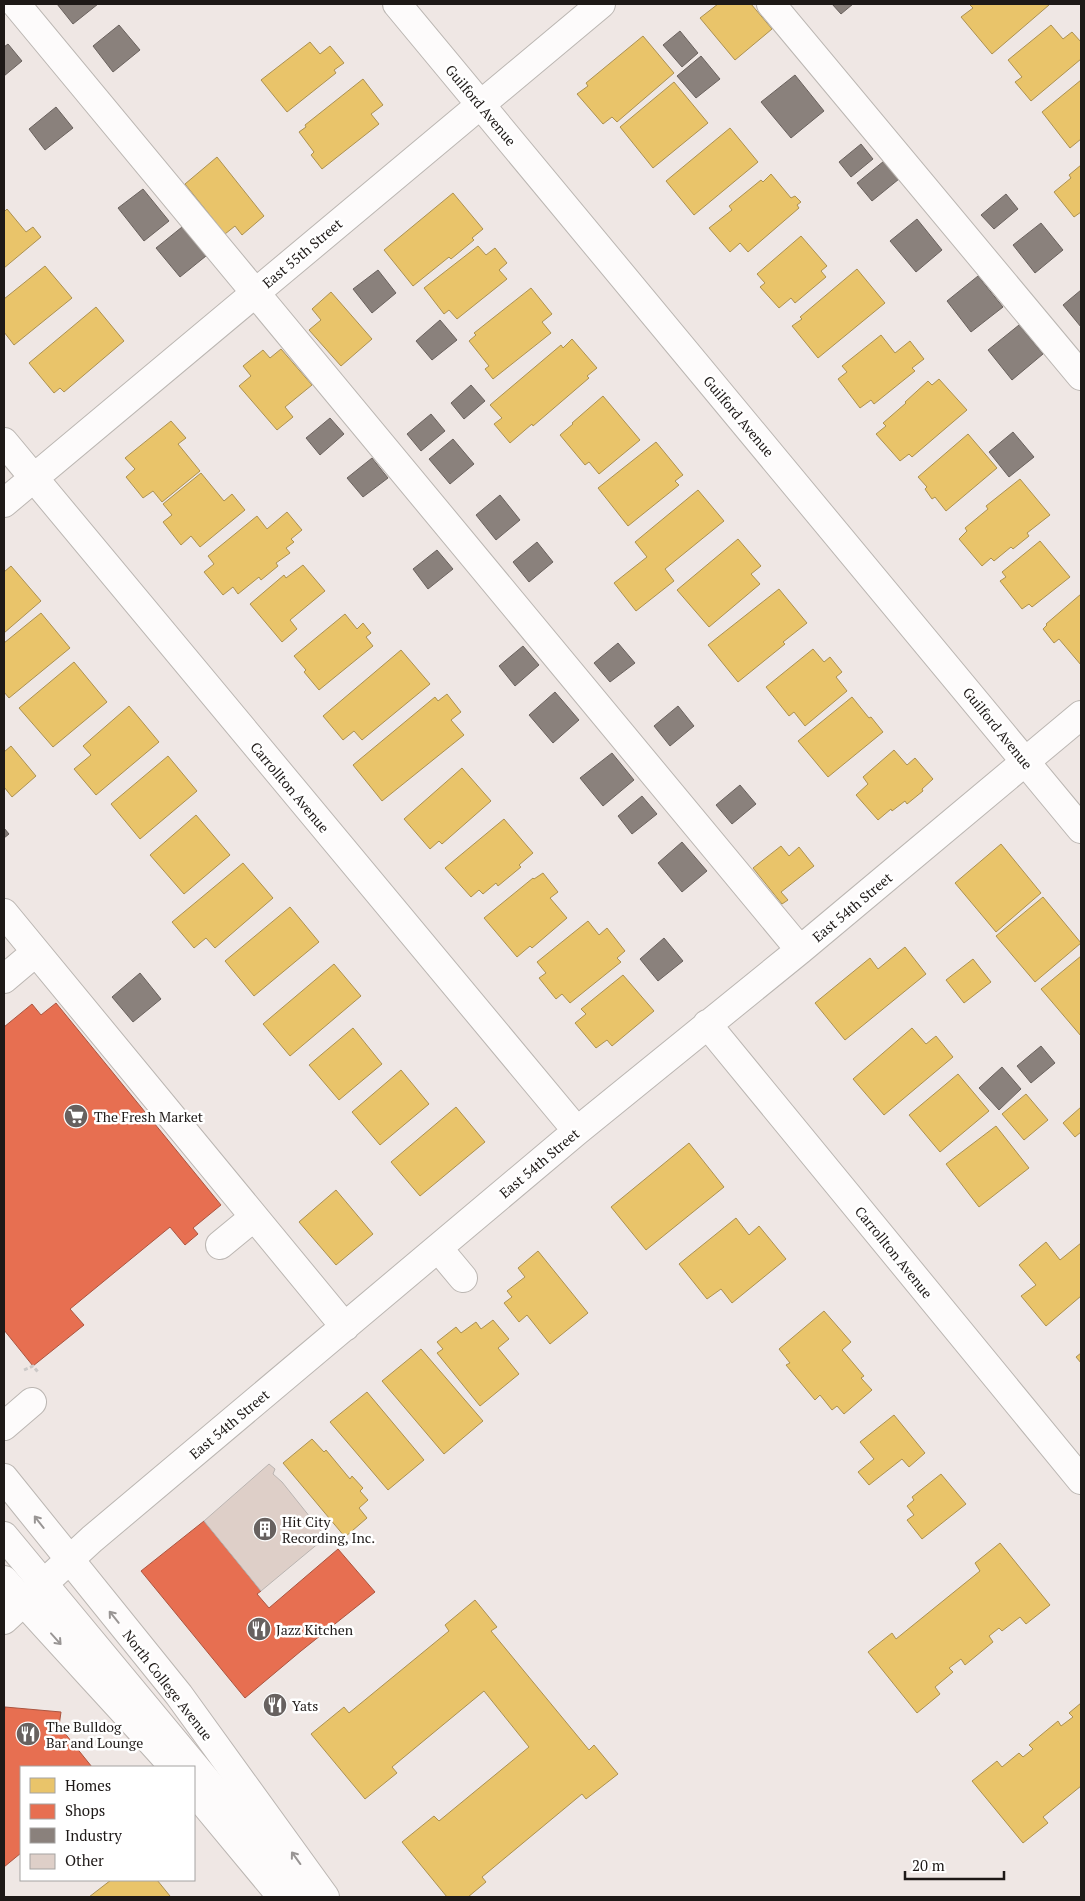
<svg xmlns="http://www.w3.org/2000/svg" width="1085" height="1901" font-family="'PT Serif',serif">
	<rect width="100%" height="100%" fill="#efe7e4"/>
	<path fill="#e9c46a" stroke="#ac9151" d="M718,4h33l21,25 -37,31 -35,-42z
		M972,4h76l1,1 -57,49 -31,-37 12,-9 -3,-3z
		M1051,25l12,14 9,-7 9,10v17l-50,42 -16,-19 7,-5 -14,-17z
		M643,36l31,37 -57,49 -5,-5 -9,7 -26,-30 11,-8 -2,-3z
		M310,42l10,12 10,-8 14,17 -10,7 2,3 -49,39 -26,-32z
		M363,79l20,26 -12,9 8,10 -57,45 -11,-14 3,-3 -15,-20 7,-5 -1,-2z
		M1081,80v59l-11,9 -28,-36z
		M674,82l34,41 -55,45 -33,-41z
		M730,128l28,34 -64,53 -28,-34z
		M217,157l47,59 -22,19 -7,-9 -10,8 -40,-50z
		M1081,165v47l-7,5 -20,-25 17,-14 -2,-3z
		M771,174l20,24 4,-2 6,6 -4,3 2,3 -51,44 -8,-9 -10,9 -21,-24 23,-18 -3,-4 32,-26 2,2z
		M453,193l30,36 -11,9 2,2 -23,19 -2,-2 -36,29 -29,-36z
		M7,209l19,23 7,-5 8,10 -37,31v-56z
		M801,236l26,30 -6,5 5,6 -31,26 -4,-5 -12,10 -19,-21 5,-4 -8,-9z
		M478,246l8,9 9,-7 12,15 -8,7 8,9 -50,40 -8,-9 -5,4 -20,-26z
		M45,266l27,32 -58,47 -10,-13v-33z
		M857,269l28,34 -67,55 -26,-32 10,-7 -2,-2z
		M531,288l21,26 -10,8 9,11 -58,46 -8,-10 4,-3 -20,-25 7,-6 -2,-2z
		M331,292l41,47 -31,27 -32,-36 12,-10 -9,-11z
		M96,307l28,34 -60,51 -4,-4 -6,5 -25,-30z
		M881,335l14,18 15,-12 14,18 -12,9 3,3 -41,33 -3,-4 -11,8 -22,-29 9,-7 -5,-6z
		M572,339l25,29 -10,8 2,2 -56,48 -1,-2 -22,19 -16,-19 8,-6 -12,-13 71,-60 2,3z
		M281,349l31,36 -27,22 8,10 -16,13 -38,-44 12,-10 -8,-10 20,-16 7,8z
		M939,379l28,31 -55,47 -3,-3 -9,7 -24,-27 10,-8 -3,-3 23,-20 -1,-1 23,-21 4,4z
		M603,396l37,44 -41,34 -10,-12 -4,3 -25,-30 13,-11 -1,-1z
		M171,421l15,17 -8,6 22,27 -38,31 -9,-11 -10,7 -17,-21 9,-8 -10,-11z
		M968,434l29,34 -51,43 -11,-14 -3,2 -7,-10 2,-2 -9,-10z
		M656,442l27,33 -8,6 4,4 -51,41 -30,-38z
		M201,473l23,28 8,-7 13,16 -45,37 -9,-11 -10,9 -18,-23 9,-7 -9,-11z
		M1020,479l30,36 -23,18 2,3 -16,13 -2,-2 -17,14 -3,-3 -9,8 -23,-27 8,-8 -2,-3 23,-19 -2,-3z
		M698,490l26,31 -59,48 9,12 -38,30 -22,-28 33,-26 -12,-15z
		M287,512l15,18 -11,9 3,3 -8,6 4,5 -14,10 2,3 -17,14 -2,-3 -21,17 -5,-7 -10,8 -19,-23 10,-8 -6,-8 49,-40 10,13z
		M738,539l23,27 -10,8 9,10 -51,43 -32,-37z
		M1040,541l30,36 -38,30 -3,-3 -7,5 -22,-28 6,-4 -4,-5z
		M303,565l22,26 -35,29 7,9 -15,13 -32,-38 34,-29 2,3z
		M11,566l30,35 -37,32v-61z
		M779,589l28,34 -24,19 2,2 -47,38 -30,-37z
		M1081,594v71l-22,-26 -5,4 -11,-14 4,-4 -1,-1z
		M41,613l29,35 -61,50 -5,-6v-49z
		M345,614l12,15 6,-6 8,10 -5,4 7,9 -54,44 -15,-18 2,-2 -12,-14z
		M813,649l11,13 6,-5 12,15 -6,5 11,14 -42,35 -11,-14 -5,4 -23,-29z
		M401,650l29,34 -68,56 -8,-9 -11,9 -20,-24z
		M74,662l33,40 -54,45 -34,-39z
		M447,694l14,18 -10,8 13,15 -82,66 -29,-36 82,-68 3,4z
		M852,697l17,21 2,-1 12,15 -55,45 -30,-36z
		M129,706l30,36 -63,53 -22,-26 17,-14 -8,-9z
		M11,746l25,30 -24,21 -8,-10v-35z
		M894,750l13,15 8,-7 18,21 -11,10 1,2 -16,13 -2,-3 -13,10 -1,-2 -13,11 -22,-25 12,-11 -5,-7z
		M168,756l29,35 -57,48 -29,-35z
		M462,768l29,33 -49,43 -3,-3 -9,8 -26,-30z
		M196,815l34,40 -46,39 -34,-39z
		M504,819l29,34 -14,12 2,2 -23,19 -2,-3 -13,11 -4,-4 -8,7 -26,-29z
		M1001,844l40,49 -45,39 -41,-49z
		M781,846l8,10 10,-9 15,19 -33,26 7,8 -6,4 -29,-36z
		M243,863l30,35 -58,50 -9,-10 -12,10 -22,-26z
		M543,873l15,19 -8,6 17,20 -35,30 -2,-2 -13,11 -33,-39 49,-40 1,1z
		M1043,897l38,46 -46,39 -39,-46z
		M290,907l29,35 -65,54 -29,-35z
		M588,921l11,14 8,-7 18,23 -8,7 4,4 -51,41 -8,-9 -6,5 -17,-21 7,-5 -9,-11z
		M905,947l21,27 -81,66 -30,-37 55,-45 8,11z
		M1081,956v80l-40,-47z
		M973,959l18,23 -27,21 -18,-23z
		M334,964l27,32 -71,60 -27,-32z
		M623,975l31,36 -42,35 -5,-6 -11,8 -21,-25 11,-9 -5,-5z
		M353,1028l29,36 -43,36 -30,-35z
		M912,1028l14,16 10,-8 17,21 -69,58 -31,-36z
		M401,1070l28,34 -49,41 -28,-33z
		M958,1074l31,37 -49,41 -31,-37z
		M1026,1094l22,26 -24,20 -22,-26z
		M456,1107l29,35 -65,54 -29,-34z
		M1081,1107v25l-6,5 -12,-14z
		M996,1126l33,42 -50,39 -33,-43z
		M689,1143l35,44 -78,63 -35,-43z
		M336,1190l37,44 -37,31 -37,-43z
		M736,1218l13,17 10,-9 27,33 -54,44 -11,-14 -14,10 -28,-35z
		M1046,1242l14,18 21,-17v53l-35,30 -25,-30 15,-11 -17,-20z
		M538,1251l50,62 -38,31 -23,-29 -8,7 -15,-19 8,-6 -5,-6 18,-14 -7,-9z
		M824,1311l27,31 -9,8 22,26 -3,2 11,12 -28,24 -7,-8 -5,4 -12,-15 -5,5 -29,-35 4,-2 -11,-14z
		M493,1320l16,19 -11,9 21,26 -39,32 -43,-53 6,-4 -6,-7 19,-15 5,6 15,-11 5,7z
		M421,1349l62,72 -39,33 -62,-73z
		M1081,1353v10l-5,-6z
		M367,1392l57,68 -36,30 -58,-68z
		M894,1415l31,38 -16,14 -7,-8 -33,26 -11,-13 16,-13 -14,-17z
		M312,1439l12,13 2,-2 24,29 2,-3 11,12 -3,3 8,9 -9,8 8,10 -22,19 -62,-74z
		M941,1474l25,30 -44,35 -15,-19 7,-5 -7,-9 7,-6 -2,-3z
		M1000,1543l50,62 -24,19 -6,-7 -18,14 -3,-3 -10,8 4,6 -28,23 -4,-6 -12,9 4,4 -18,15 5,7 -23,19 -49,-61 24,-19 4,6 84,-68 -5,-8z
		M475,1600l22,27 -6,4 98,119 5,-5 24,29 -32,25 -4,-5 -100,83 4,5 -18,15h-21l-45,-55 32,-26 5,5 90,-74 -45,-56 -92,76 5,6 -32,26 -54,-65 33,-27 5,6 100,-82 -4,-6z
		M1081,1703v83l-38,31 5,6 -25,20 -51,-62 25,-20 5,6 17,-14 4,4 10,-8 -4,-4 29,-24 3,5 12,-9 -4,-4z
		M111,1880h46l13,16 -2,1h-79z"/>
	<path fill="#e76f51" stroke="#ab5540" d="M56,1003l165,202 -28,23 5,6 -13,11 -15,-18 -100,82 14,16 -51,41 -29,-36v-303l28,-23 9,11z
		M204,1521l57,70 -4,3 12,14 69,-59 37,43 -74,59 -56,47 -104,-127z
		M5,1707l56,5 -2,14 33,41h-71v86l-17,14v-150z"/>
	<path fill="#8a817c" stroke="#6a625e" d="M57,4h41l-25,20z
		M832,4h21l-12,10z
		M119,25l21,25 -27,22 -20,-26z
		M680,31l18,22 -16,14 -19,-22z
		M8,44l14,17 -18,15v-29z
		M701,56l19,23 -24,19 -19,-22z
		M795,75l29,36 -33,27 -30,-36z
		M56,107l17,21 -28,22 -16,-21z
		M861,144l12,15 -22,18 -12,-15z
		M884,161l15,18 -27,22 -15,-18z
		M143,189l26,32 -25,20 -26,-33z
		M1006,194l12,15 -24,20 -13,-14z
		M917,219l25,31 -26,22 -26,-31z
		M1041,223l22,27 -28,23 -22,-28z
		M182,227l24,29 -26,21 -24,-29z
		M378,270l18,23 -24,20 -19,-24z
		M978,276l25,31 -32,25 -24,-31z
		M1081,290v37l-18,-22z
		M440,320l17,20 -25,20 -16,-19z
		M1019,325l24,29 -31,26 -24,-30z
		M471,385l14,16 -21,18 -13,-16z
		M431,414l14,17 -24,20 -14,-17z
		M330,418l14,16 -24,21 -14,-17z
		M1013,432l21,25 -25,20 -20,-25z
		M453,439l21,25 -24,20 -21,-25z
		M372,458l16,20 -25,19 -16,-19z
		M500,495l20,25 -24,20 -20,-25z
		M537,542l16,20 -24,20 -16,-20z
		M437,550l16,19 -25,20 -15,-20z
		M618,643l17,20 -25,19 -16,-19z
		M523,646l16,19 -24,21 -16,-20z
		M555,692l24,28 -26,23 -24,-28z
		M678,706l16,20 -24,20 -16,-20z
		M612,753l22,27 -31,26 -23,-28z
		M740,785l16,19 -24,20 -16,-19z
		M642,796l15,18 -25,20 -14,-18z
		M4,828l5,6 -5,4z
		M682,842l25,29 -25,21 -24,-29z
		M664,938l19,23 -25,20 -18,-22z
		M140,973l21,26 -28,23 -21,-25z
		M1041,1046l14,17 -24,20 -14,-17z
		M1002,1067l19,22 -22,21 -20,-22z"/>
	<path fill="#decfc8" stroke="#bab4b1" d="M269,1464l6,5 -2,5 9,8 44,55 -65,54 -57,-70z"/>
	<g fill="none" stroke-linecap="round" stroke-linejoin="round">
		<g stroke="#bbb6b2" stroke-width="30">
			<path id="minor" d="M16,4l784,946
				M397,4l684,825
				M771,4l310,372
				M4,442l573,689
				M4,503l597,-499
				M4,913l341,414
				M4,979l32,-27
				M707,1024l374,456
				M220,1245l34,-28
				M438,1248l25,30
				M4,1426l28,-24
				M4,1536l299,361
				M4,1620l88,-81 485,-408 223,-181 281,-235"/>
		</g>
		<g stroke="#bbb6b2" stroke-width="30">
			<path id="major" d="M4,1478l175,217 146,202
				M4,1580c56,63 114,124 170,187
				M194,1791l88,106"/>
		</g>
		<path stroke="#ccc9c8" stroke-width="3" stroke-dasharray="4 2.5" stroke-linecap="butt" d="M24,1370l9,-4 5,6"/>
		<use href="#minor" stroke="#fdfbfb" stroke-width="28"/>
		<use href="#major" stroke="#fdfbfb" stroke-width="28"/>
	</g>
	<defs><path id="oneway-shaft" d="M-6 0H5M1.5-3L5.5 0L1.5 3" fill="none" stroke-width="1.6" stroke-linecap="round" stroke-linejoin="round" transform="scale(1.25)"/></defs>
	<g stroke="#999594">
		<use href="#oneway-shaft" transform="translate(39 1522) rotate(-128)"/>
		<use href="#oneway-shaft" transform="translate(114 1617) rotate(-129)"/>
		<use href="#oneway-shaft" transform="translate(56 1639) rotate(48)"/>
		<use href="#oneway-shaft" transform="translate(296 1858) rotate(-126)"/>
	</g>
	<defs>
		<g id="supermarket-disc" transform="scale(1.25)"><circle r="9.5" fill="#67615f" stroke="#fff"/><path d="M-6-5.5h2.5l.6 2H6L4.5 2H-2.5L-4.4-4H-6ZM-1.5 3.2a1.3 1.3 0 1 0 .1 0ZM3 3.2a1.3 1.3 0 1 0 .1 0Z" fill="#fff"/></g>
		<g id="building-disc" transform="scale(1.25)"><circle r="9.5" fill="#67615f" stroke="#fff"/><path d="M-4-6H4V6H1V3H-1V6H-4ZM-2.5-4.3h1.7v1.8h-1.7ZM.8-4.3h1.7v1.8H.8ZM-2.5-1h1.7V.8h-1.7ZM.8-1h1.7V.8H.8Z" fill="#fff"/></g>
		<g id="restaurant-disc" transform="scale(1.25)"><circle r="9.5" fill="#67615f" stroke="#fff"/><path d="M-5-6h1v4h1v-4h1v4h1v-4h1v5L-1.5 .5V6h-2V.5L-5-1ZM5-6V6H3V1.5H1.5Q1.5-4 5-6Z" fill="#fff"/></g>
	</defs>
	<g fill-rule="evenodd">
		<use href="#supermarket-disc" x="76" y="1116"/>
		<use href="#building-disc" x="265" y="1529"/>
		<use href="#restaurant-disc" x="259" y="1629"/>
		<use href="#restaurant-disc" x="275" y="1705"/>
		<use href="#restaurant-disc" x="28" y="1734"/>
	</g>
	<g text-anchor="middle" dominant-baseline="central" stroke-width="5" stroke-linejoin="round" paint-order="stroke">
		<g font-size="14" fill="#1e1917" stroke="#fff">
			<text transform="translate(481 105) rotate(50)">Guilford Avenue</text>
			<text transform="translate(302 253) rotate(-40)">East 55th Street</text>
			<text transform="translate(739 416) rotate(50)">Guilford Avenue</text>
			<text transform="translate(998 728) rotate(51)">Guilford Avenue</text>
			<text transform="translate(290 787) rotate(50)">Carrollton Avenue</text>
			<text transform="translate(852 907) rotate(-40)">East 54th Street</text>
			<text transform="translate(539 1163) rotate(-40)">East 54th Street</text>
			<text transform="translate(894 1252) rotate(51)">Carrollton Avenue</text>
			<text transform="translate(229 1424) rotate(-40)">East 54th Street</text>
			<text transform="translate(168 1685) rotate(52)">North College Avenue</text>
		</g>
		<g font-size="14" fill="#1e1917" stroke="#fff" text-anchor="start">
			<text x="94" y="1116">The Fresh Market</text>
			<text x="282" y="1521">Hit City<tspan x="282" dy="16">Recording, Inc.</tspan></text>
			<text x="276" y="1629">Jazz Kitchen</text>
			<text x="292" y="1705">Yats</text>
			<text x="46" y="1726">The Bulldog<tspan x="46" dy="16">Bar and Lounge</tspan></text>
		</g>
	</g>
	<rect width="1085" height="1901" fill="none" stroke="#1e1917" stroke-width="10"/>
	<rect x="20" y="1766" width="175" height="115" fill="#ffffff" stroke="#a5a3a2"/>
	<rect x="30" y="1778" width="25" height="15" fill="#e9c46a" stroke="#a5a3a2"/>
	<text x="65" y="1791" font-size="15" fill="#1e1917">Homes</text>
	<rect x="30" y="1804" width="25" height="15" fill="#e76f51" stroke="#a5a3a2"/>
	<text x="65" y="1816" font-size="15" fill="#1e1917">Shops</text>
	<rect x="30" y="1828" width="25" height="15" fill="#8a817c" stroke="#a5a3a2"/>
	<text x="65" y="1841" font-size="15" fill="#1e1917">Industry</text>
	<rect x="30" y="1854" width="25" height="15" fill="#decfc8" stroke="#a5a3a2"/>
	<text x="65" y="1866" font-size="15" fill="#1e1917">Other</text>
	<path d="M905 1871v8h99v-8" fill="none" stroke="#1e1917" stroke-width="2.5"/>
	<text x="912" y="1871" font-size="15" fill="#1e1917" stroke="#ffffff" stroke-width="4" paint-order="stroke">20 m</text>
</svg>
